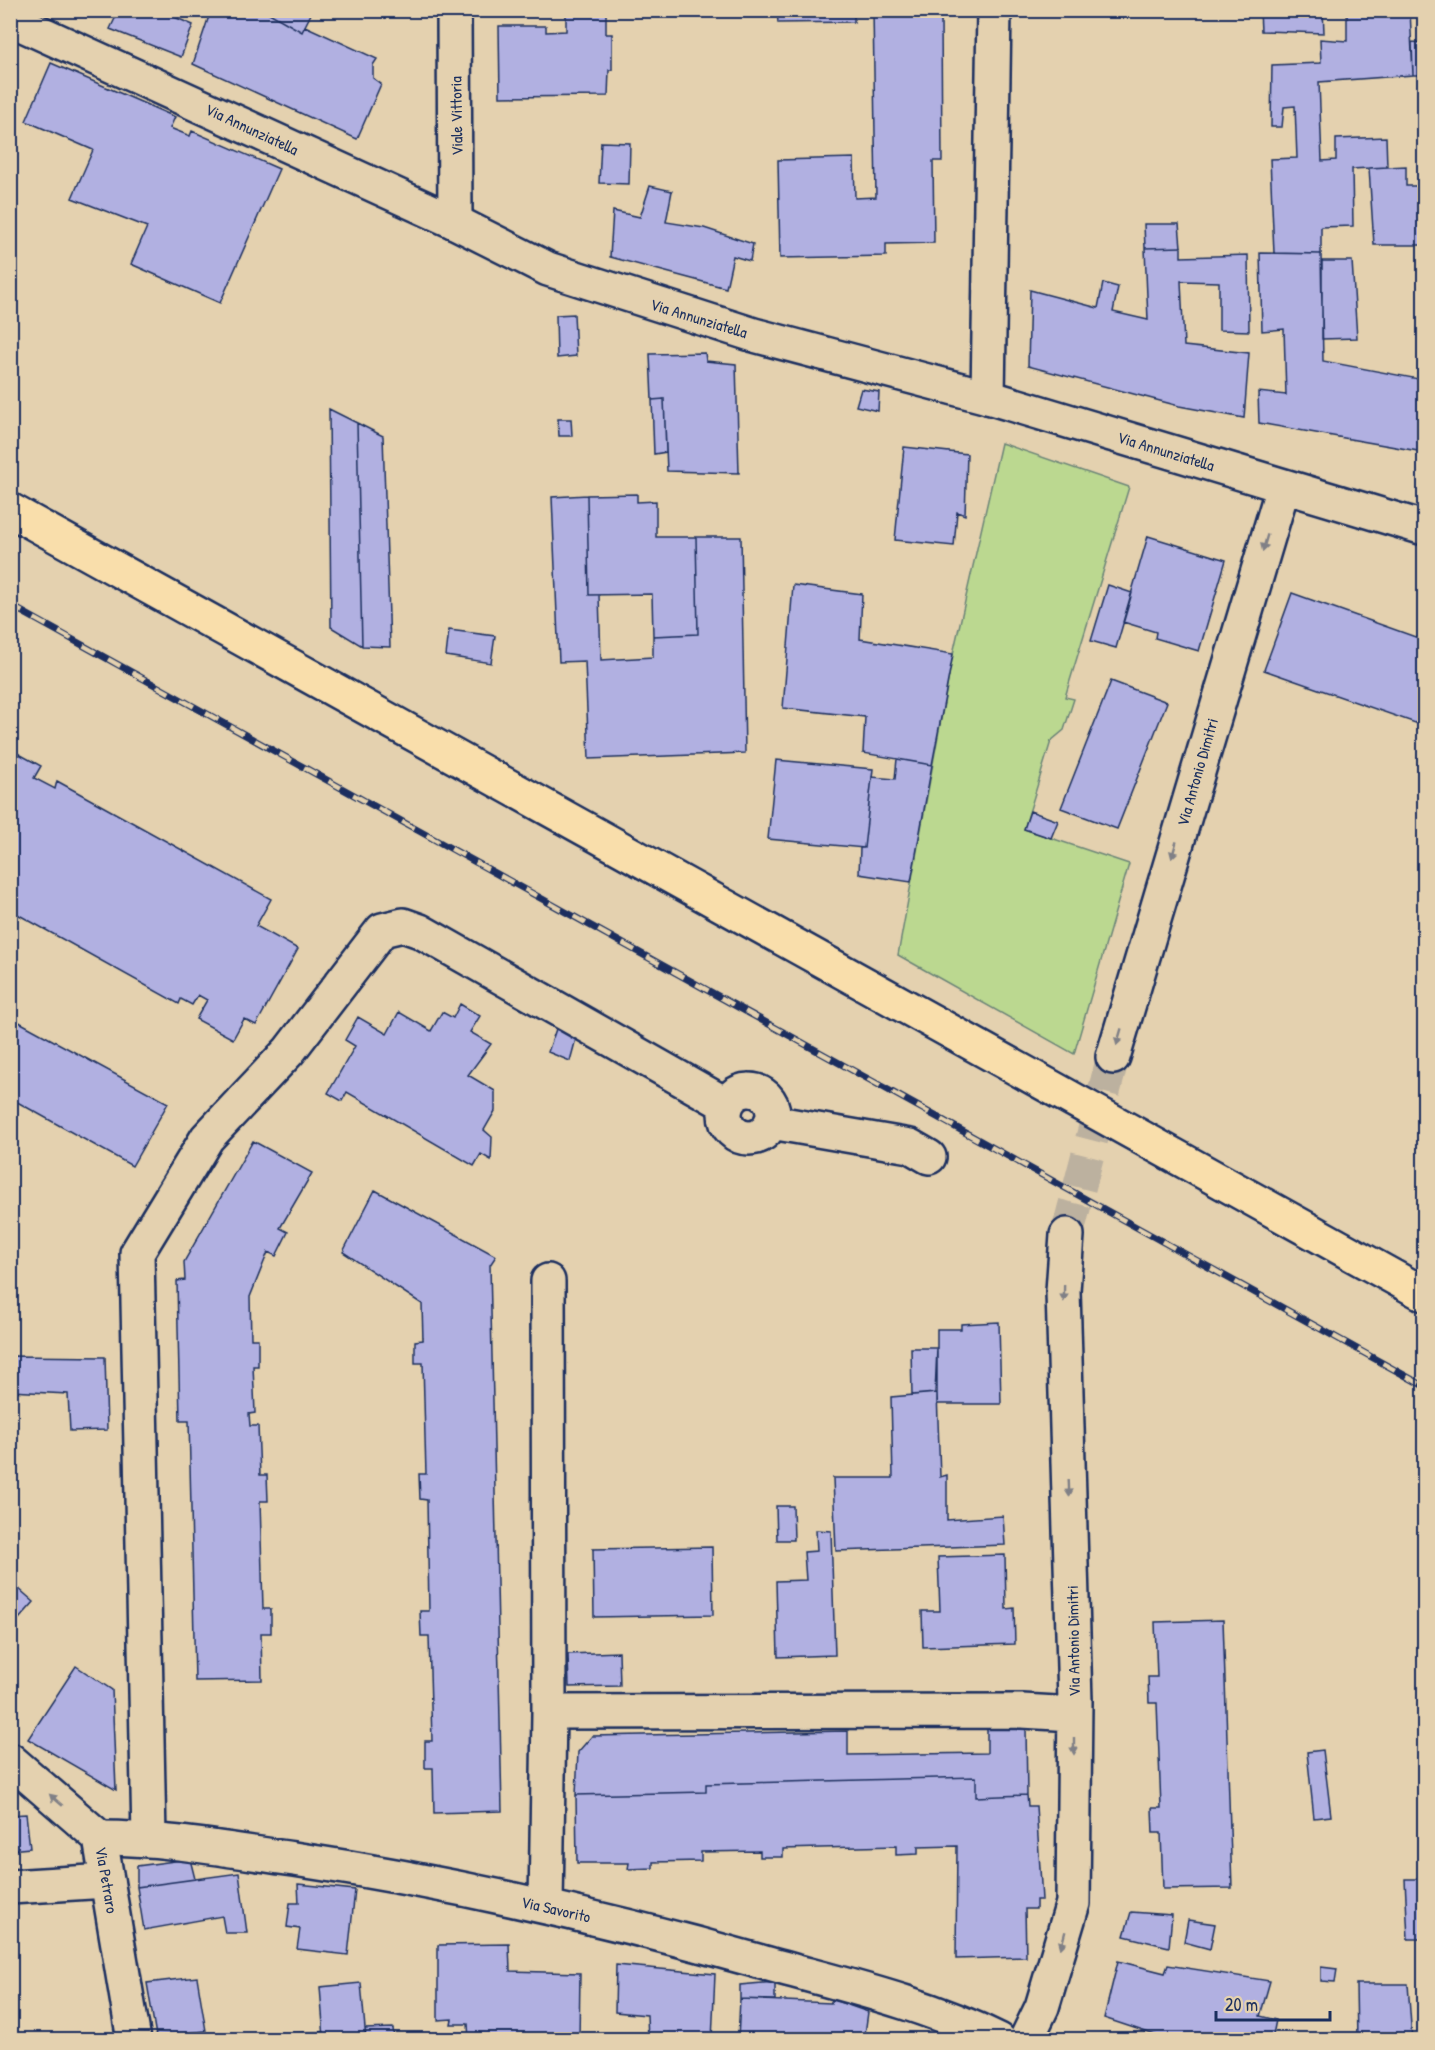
<svg xmlns="http://www.w3.org/2000/svg" width="1435" height="2050" font-family="'Patrick Hand',sans-serif">
	<rect width="100%" height="100%" fill="#e4d1af"/>
	<filter id="ink" filterUnits="userSpaceOnUse"><feTurbulence type="fractalNoise" baseFrequency=".0167" numOctaves="2"/><feDisplacementMap in="SourceGraphic" scale="12" xChannelSelector="R" yChannelSelector="G"/><feConvolveMatrix kernelMatrix="1 2 1 2 8 2 1 2 1" color-interpolation-filters="sRGB"/></filter>
	<g filter="url(#ink)">
		<path fill="#bbd890" stroke="#6b8477" stroke-width="1.5" d="M1001,443l128,44 -64,210 9,2 -10,31 -13,11 -27,88 105,35 -55,190 -176,-99 55,-301z"/>
		<path fill="#b1b0e1" stroke="#1b2f5e" stroke-width="1.5" d="M119,10h39l35,15 -12,32 -71,-28z
			M211,10h53l38,22 3,-6 72,33 -4,6v13l8,6 -24,55 -164,-75z
			M264,10h49l-11,22z
			M566,10l40,2v22h6v36h-3l-1,26 -108,1 -1,-71h47v6l20,-1z
			M777,10h77v12l-76,1z
			M873,10h59v9h9l1,142h-9l1,82 -48,1v12l-106,2 -2,-98 76,-2 1,40 21,-1z
			M1260,10h63l1,23 -63,-2z
			M1347,10h63l3,65 -94,7 3,79 14,-1v-21l50,-2 1,30 -35,2 1,57 -32,1v27l-47,-1 -4,-94 27,-1 -2,-52 -11,1 -2,20h-11l1,-62 49,-2 -1,-24 27,2z
			M1412,42l12,1v32h-11z
			M51,63l124,54 -5,11 20,8 2,-5 87,38 -59,134 -89,-39 16,-37 -75,-29 21,-48 -67,-29z
			M601,142l29,1 -1,41 -30,-1z
			M1406,166v20h18v59h-50l-5,-77z
			M650,186l22,5 -6,31 38,6 49,16 -3,17 -17,-5 -7,32 -116,-31 3,-46 27,6z
			M1144,224h35l2,23 -36,1z
			M1181,247v10l67,-2 1,76 -30,-1v-48l-38,-1 3,65 65,7 -5,65 -65,-12 -151,-40 2,-76 68,18 5,-25 15,4 -5,25 35,8 -3,-72z
			M1260,253l61,1 2,107 101,19v72l-165,-29 -1,-31 28,3 -2,-66 -22,2z
			M1322,261h30l5,77 -35,1z
			M574,314l2,42 -19,2 -1,-43z
			M705,353l1,8 30,3 3,109 -72,-2 -3,-72 -12,1 -2,-46z
			M861,389l18,3 -1,19 -22,-5z
			M664,399l2,53 -12,2 -2,-54z
			M329,409l28,14 5,223 -31,-19z
			M558,419h13l1,17h-13z
			M357,423l26,13 7,211 -28,-1z
			M904,447l63,7 -2,61 -8,-3 -3,34 -59,-6z
			M637,494v8l19,-1v36h40l2,97 -45,2 -1,-42 -63,1 -2,-100z
			M587,495l2,100h10l2,65 52,-3v-21l45,-2 -2,-97h45l4,216 -156,6 -4,-98 -26,1 -7,-165z
			M1148,536l78,24 -27,91 -44,-13 1,-6 -33,-10z
			M793,585l69,9 -2,45 93,15 -21,111 -69,-12 2,-36 -82,-9z
			M1108,585l24,8 -16,55 -25,-7z
			M1292,593l132,47v86l-160,-56z
			M449,630l46,6 -4,27 -45,-7z
			M1111,681l56,21 -50,127 -56,-21z
			M10,749l31,17 -7,12 21,11 2,-8 214,118 -15,27 42,23 -42,76 -12,-6 -11,20 -37,-20 11,-19 -9,-5 -6,10 -11,-6 -2,5 -169,-94v-9l6,-10 -6,-3z
			M897,759l35,6 -21,117 -52,-8 1,-26h4l8,-71 23,2z
			M776,760l97,9 -9,79 -96,-9z
			M1030,811l28,10 -7,17 -27,-9z
			M460,1004l20,12 -10,16 21,12 -23,31 27,16v20l-11,19 8,7 -1,23 -10,-6 -7,12 -127,-74 -5,9 -14,-8 27,-47 -10,-6 13,-23 29,17 12,-22 32,19 11,-19 11,6z
			M10,1017l158,86 -36,63 -122,-68z
			M556,1029l21,6 -7,26 -22,-9z
			M253,1141l59,32 -32,55 8,4 -12,24 -8,-4 -18,45 1,42h7v27h-5l2,47 -6,1 1,12h8l2,49h7l1,26h-8l3,108h8v24h-10l1,47 -67,1 -6,-260h-9l-3,-140 8,-1 -1,-18z
			M375,1190l121,66 -6,9 12,546 -68,2 -1,-45h-8v-27h7l-3,-105h-8l-1,-25h9l-2,-111 -7,-1 -1,-25h7l-3,-111h-8v-22l8,-1 -1,-36 -79,-52z
			M999,1322l2,82h-64v-75h24v-5z
			M911,1348h26l-2,45 -23,2z
			M10,1356l95,1 2,73 -37,1 -2,-37 -58,-3z
			M937,1393l3,84 7,-2v45l56,-4 2,29 -169,6 -3,-73h60l-2,-81z
			M776,1506h17l1,34h-17z
			M816,1530l15,1 4,124 -57,2 -2,-76 30,-1 -2,-28 13,-1z
			M712,1547l1,68 -119,2 -1,-68z
			M1005,1555l1,54 8,-1 1,36 -92,3 -1,-36h18l-2,-54z
			M10,1581l24,21 -24,27z
			M1223,1620l9,268 -69,1 -2,-56h-8l-1,-25h9l-4,-105h-8l-1,-26h9l-2,-55z
			M619,1652l1,34 -51,1 -1,-33z
			M76,1666l36,24 4,100 -88,-51z
			M987,1728h39l1,67 -51,2v-20l-270,7v8l-130,3 2,-43 14,-16 256,-5v24l139,-2z
			M1323,1750l8,66 -17,2 -7,-66z
			M976,1777v20l51,-2 1,11h8l6,94h-6v9h-11l1,48 -70,2 1,-113 -39,1v7l-22,1v-9l-113,3v8h-23v-6l-59,1v9l-48,1v6l-25,1 1,-6h-52l-1,-68 130,-3v-8z
			M26,1814l4,34 -20,2v-35z
			M190,1859l5,20 -58,8v-21z
			M239,1873l8,60h-22l-3,-17 -78,14 -7,-43z
			M1405,1879h19v60h-16z
			M298,1884l57,6 -7,65 -51,-6 3,-20 -13,-2 3,-24h9z
			M1131,1912l41,3 -3,32 -45,-11z
			M1188,1920l27,4 -5,25 -26,-7z
			M509,1944l1,27 70,2 -1,67h-110l-1,-16h-17l1,-5 -14,1v-75z
			M1118,1961l47,12 3,-8 102,16 -10,35 16,4 -4,20h-102l-66,-22z
			M616,1965l99,9 -3,66h-64l-1,-25 -32,-3z
			M1321,1967l16,2 -2,13 -14,-1z
			M197,1977l9,54 -50,5 -9,-53z
			M775,1982v18l-35,-1v-14z
			M361,1983l5,57 -42,-2 -4,-51z
			M1356,1984h52l4,56h-55z
			M740,1999l91,4v-4l37,13 -3,22 23,1v4l11,1h-161z
			M393,2028l1,12h-28l-1,-11z
			M324,2032v6l6,2h-43v-7z"/>
		<g fill="none" stroke-linecap="round" stroke-linejoin="round">
			<path stroke="#bcb19f" stroke-width="33" stroke-dasharray="33 16" stroke-linecap="butt" d="M1067,1235l46,-178"/>
			<g stroke="#1b2f5e" stroke-width="38">
				<path id="street" d="M454,10l1,212
					M988,397l6,-387
					M1113,1057l170,-570
					M725 1114a24 24 0 1 1 48 0a24 24 0 1 1-48 0Z
					M771,1122l139,24 19,11
					M549,1712l473,-1 52,3
					M100,1838c65,0 129,12 194,21 159,24 316,60 471,104 79,22 160,40 234,77
					M149,1838l-12,-585 70,-115 82,-87 93,-121 21,-5 17,6 307,174
					M10,1887l97,-6
					M546,1906l3,-194 -1,-431
					M1026,2040l16,-33 31,-104 2,-202 -12,-410 4,-56"/>
			</g>
			<g stroke="#1b2f5e" stroke-width="38">
				<path id="secondary" d="M10,19l445,203 93,47 206,66 234,62 436,131
					M10,1760l90,78 34,202"/>
			</g>
			<g stroke="#1b2f5e" stroke-width="38">
				<path id="highway" d="M10,510l1414,784"/>
			</g>
			<use href="#street" stroke="#e4d1af" stroke-width="33"/>
			<use href="#secondary" stroke="#e4d1af" stroke-width="33"/>
			<use href="#highway" stroke="#f9deab" stroke-width="33"/>
			<g stroke="#1b2f5e" stroke-width="7">
				<path id="rail" d="M10,605l1414,781"/>
			</g>
			<use href="#rail" stroke="#e4d1af" stroke-width="4.5" stroke-dasharray="14" stroke-linecap="butt"/>
		</g>
		<defs><path id="oneway-solid" d="M-6-.8H1V-3.2L6.5 0L1 3.2V.8H-6Z" transform="scale(1.5)"/></defs>
		<g fill="#808086">
			<use href="#oneway-solid" transform="translate(1265 543) rotate(106)"/>
			<use href="#oneway-solid" transform="translate(1174 850) rotate(106)"/>
			<use href="#oneway-solid" transform="translate(1119 1037) rotate(106)"/>
			<use href="#oneway-solid" transform="translate(1064 1293) rotate(91)"/>
			<use href="#oneway-solid" transform="translate(1069 1488) rotate(88)"/>
			<use href="#oneway-solid" transform="translate(1074 1746) rotate(90)"/>
			<use href="#oneway-solid" transform="translate(56 1800) rotate(-139)"/>
			<use href="#oneway-solid" transform="translate(1063 1940) rotate(105)"/>
		</g>
	</g>
	<g text-anchor="middle" dominant-baseline="central" stroke-width="6" stroke-linejoin="round" paint-order="stroke">
		<g font-size="16" fill="#1b2f5e" stroke="#e4d1af">
			<text transform="translate(456 116) rotate(-91)">Viale Vittoria</text>
			<text transform="translate(252 129) rotate(25)">Via Annunziatella</text>
			<text transform="translate(699 318) rotate(17)">Via Annunziatella</text>
			<text transform="translate(1166 451) rotate(17)">Via Annunziatella</text>
			<text transform="translate(1197 772) rotate(-74)">Via Antonio Dimitri</text>
			<text transform="translate(1073 1641) rotate(-91)">Via Antonio Dimitri</text>
			<text transform="translate(107 1880) rotate(80)">Via Petraro</text>
			<text transform="translate(556 1909) rotate(13)">Via Savorito</text>
		</g>
	</g>
	<rect width="1435" height="2050" fill="none" stroke="#e4d1af" stroke-width="36"/>
	<rect x="18" y="18" width="1399" height="2014" fill="none" stroke="#1b2f5e" stroke-width="2" filter="url(#ink)"/>
	<path d="M1216 2011v9h114v-9" fill="none" stroke="#1b2f5e" stroke-width="3"/>
	<text x="1225" y="2011" font-size="18" fill="#1b2f5e" stroke="#e4d1af" stroke-width="4.5" paint-order="stroke">20 m</text>
</svg>
